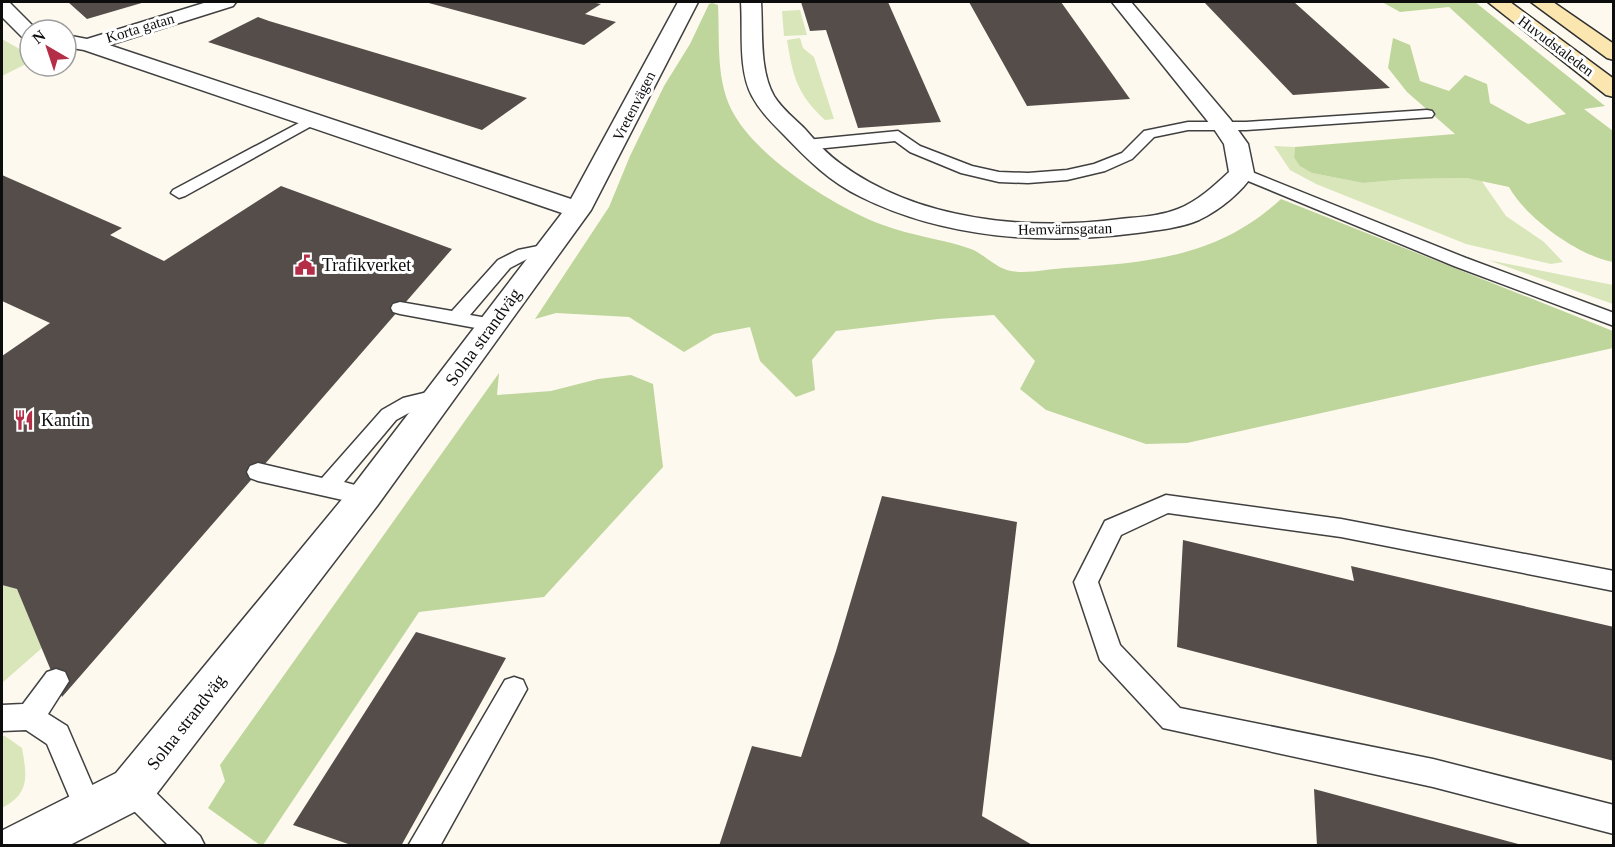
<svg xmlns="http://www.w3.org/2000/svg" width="1615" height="847" font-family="'Times New Roman',serif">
	<rect width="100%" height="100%" fill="#fef9ef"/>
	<path fill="#d8e6ba" d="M800,10l7,25 -23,1 -2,-25z
		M800,38l3,10 11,9 20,62 -9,1c-28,-26 -32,-43 -38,-80z
		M2,39l28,16v7l-28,14z
		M1274,146l21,1 -1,10 18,16 51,10 45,-4 59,-1 14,2 25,36 38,26 19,20 -12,2 -85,-20 -150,-60 -26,-14z
		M1488,260l125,25v19z
		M2,585l15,4 25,59 -40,35z
		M2,736h3l17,12c5,28 8,46 -20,60z"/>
	<path fill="#bed69b" d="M1382,2h93l130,104 -21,3 29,22v131c-34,-6 -87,-44 -104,-75l-42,-9 -59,1 -45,4 -51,-10 -12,-7 -6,-9 1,-10 160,-13 -48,-42 -19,-24 5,-30 17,7 10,36 29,10 16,-16 22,9 3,19 38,21 38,-10 -117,-107 -49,5z
		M712,3l6,2c2,37 -3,78 17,111 26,44 101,92 148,109 29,11 60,14 88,24 13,5 26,20 40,22 16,3 37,-2 54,-3 82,-5 153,-11 216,-69l332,132v17l-426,95 -41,1 -100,-34 -26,-21 15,-28 -41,-46 -56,4 -102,12 -24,29 3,30 -19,7 -36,-36 -10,-34 -36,7 -30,18 -55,-35 -73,-4 -21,6 74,-112 21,-51 34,-70 26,-42 19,-40z
		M499,373l-2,22 54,-4 47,-12 33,-4 22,9 10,83 -119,130 -125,15 -156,233h-3l-52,-37 17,-27 -5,-16z"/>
	<path fill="#554d4a" d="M68,2h77l-58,17z
		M425,2h166l10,2 -16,10 31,8 -32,23z
		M801,2h87l53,120 -83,6 -32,-98 -16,1z
		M969,2h92l69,97 -103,7z
		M1204,2h90l96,86 -97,7z
		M258,17l11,4 258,77 -45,32 -274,-88z
		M2,175l120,53 -12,7 54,26 117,-75 171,63 -390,448 -45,-108 -15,-4v-229l48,-33 -48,-22z
		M882,496l135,26 -35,294 52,30h-315l33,-100 49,11 35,-106z
		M1183,540l171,41 -3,-15 263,61v134l-437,-114z
		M416,632l90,26 -105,188h-47l-61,-21z
		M1314,789l208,56 -1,1h-204z"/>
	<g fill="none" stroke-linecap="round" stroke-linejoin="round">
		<g stroke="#404040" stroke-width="3">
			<path id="service" d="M1427,110l5,1 2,3 -2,3 -186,13h-58l-34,7 -22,22 -27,12 -38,9 -39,3 -29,-1 -38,-9 -51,-21 -15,-11 -89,9 -8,-5 8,-5 92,-9 22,15 52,20 27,6 29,1 39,-3 27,-6 28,-11 22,-22 44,-9h58z
				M312,116l5,1 2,3 -2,3 -132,73 -6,2 -8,-5 2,-3z
				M1242,168l224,90 148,55v13l-160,-60 -218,-90 -2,-3 2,-3z
				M548,244l6,1 3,4 -3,4 -25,5 -19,10 -40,47 29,5 2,5 -2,5 -7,1 -92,-17 -7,-2 -2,-4 2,-4 7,-2 52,9 46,-51 20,-10z
				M440,389l7,2 3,5 -3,5 -31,8 -20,11 -52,62 29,8 3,6 -3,6 -8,3 -107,-24 -8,-3 -3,-6 3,-6 8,-3 64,15 60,-68 21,-12z
				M1166,495l175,24 273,52v20l-273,-54 -173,-24 -47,22 -23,47 22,63 60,63 253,51 181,46v29l-181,-47 -270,-59 -63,-68 -26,-78 31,-61z
				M56,669l9,3 4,9 -21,33 19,12 37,86 -4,10 -10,4 -10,-4 -33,-78 -21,-14 -24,1v-26l21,-1 24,-32z
				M514,677l9,3 4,9 -87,157h-32l97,-166z
				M132,775l10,4 58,57 5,10h-36l-47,-47 -4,-10 4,-10z"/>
		</g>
		<g stroke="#404040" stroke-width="3">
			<path id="minor" d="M2,2h7l28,28h-7v10l-7,-2 -21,-21z
				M207,2h29l-3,4 -124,39 462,154 107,-197h20l-107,208 -214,296 -229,299 -80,41h-66l1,-16 113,-57 237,-287 209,-273 -478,-163 -18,-3v-12l21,4z
				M741,2h20c2,29 -2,68 13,94 8,13 21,23 31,33 11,13 22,25 36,35 77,57 187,67 279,55 19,-2 41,-3 58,-10 20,-8 36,-23 51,-37l-5,-28 -10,-15 -102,-127h19l99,117 18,25 6,29c-12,19 -34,37 -55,47 -19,8 -41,10 -62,13 -92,12 -191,6 -276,-36 -31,-15 -53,-37 -77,-62 -12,-12 -24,-24 -32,-39 -14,-26 -9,-65 -11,-94z"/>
		</g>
		<g stroke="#2f2f2f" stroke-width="3">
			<path id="secondary" d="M1488,2h22l104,77v18l-8,-2z
				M1531,2h22l61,42v16l-7,-2z"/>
		</g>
		<use href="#service" fill="#fff" fill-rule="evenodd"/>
		<use href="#minor" fill="#fff" fill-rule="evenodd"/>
		<use href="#secondary" fill="#fae6ae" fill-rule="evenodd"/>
	</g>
	<defs>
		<g id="civic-bare" transform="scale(1.62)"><path d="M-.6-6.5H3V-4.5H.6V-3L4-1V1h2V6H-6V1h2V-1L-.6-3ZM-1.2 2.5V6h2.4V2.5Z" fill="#b42e48" stroke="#fff" stroke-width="2.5" paint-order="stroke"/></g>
		<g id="restaurant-bare" transform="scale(1.62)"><path d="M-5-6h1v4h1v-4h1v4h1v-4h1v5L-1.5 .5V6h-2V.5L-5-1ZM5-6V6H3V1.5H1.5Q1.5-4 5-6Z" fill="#b42e48" stroke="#fff" stroke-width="2.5" paint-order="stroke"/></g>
	</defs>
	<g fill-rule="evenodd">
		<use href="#civic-bare" x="305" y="265"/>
		<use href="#restaurant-bare" x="24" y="420"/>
	</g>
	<g text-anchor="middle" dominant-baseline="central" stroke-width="6" stroke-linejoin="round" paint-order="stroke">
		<g font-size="15" fill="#0d0d0d" stroke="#fff">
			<text transform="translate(140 28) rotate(-17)">Korta gatan</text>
			<text transform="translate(1556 46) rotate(37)">Huvudstaleden</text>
			<text transform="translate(634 106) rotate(-63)">Vretenvägen</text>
			<text transform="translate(1065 229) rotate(-1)">Hemvärnsgatan</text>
		</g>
		<g font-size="18" fill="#0d0d0d" stroke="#fff" text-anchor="start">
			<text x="322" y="265">Trafikverket</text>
			<text x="41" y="420">Kantin</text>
		</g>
		<g font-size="18" fill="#0d0d0d" stroke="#fff">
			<text transform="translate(483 337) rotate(-54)">Solna strandväg</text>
			<text transform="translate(186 722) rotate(-52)">Solna strandväg</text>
		</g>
	</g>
	<rect width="1615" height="847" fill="none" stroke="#0d0d0d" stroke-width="6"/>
	<g transform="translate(48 48) rotate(321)"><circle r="28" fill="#ffffff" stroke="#9e9e9e" stroke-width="1.5"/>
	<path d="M0-4.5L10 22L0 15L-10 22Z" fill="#b42e48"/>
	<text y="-9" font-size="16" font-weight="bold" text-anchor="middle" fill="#0d0d0d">N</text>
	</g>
</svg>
